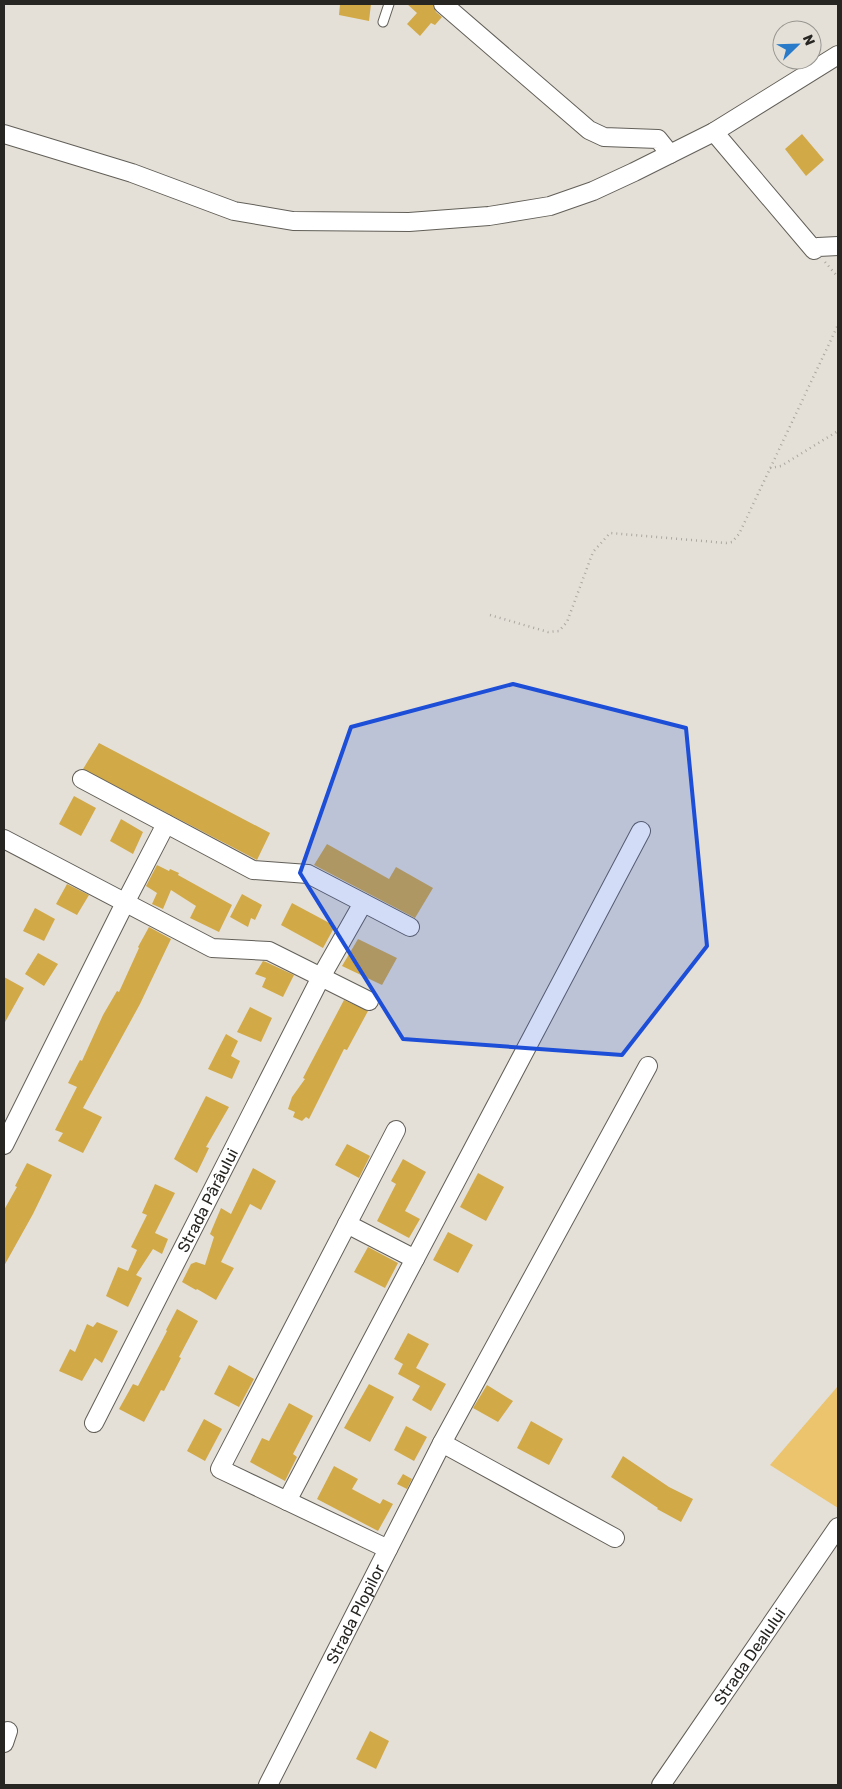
<svg xmlns="http://www.w3.org/2000/svg" width="842" height="1789" font-family="Rubik,sans-serif">
	<rect width="100%" height="100%" fill="#e4e0d8"/>
	<path fill="#ebc46d" d="M838,1386v122l-68,-43z"/>
	<path fill="#d2a947" d="M340,4h31l-2,17 -30,-6z
		M407,4h26l3,8 6,5 -7,8 -4,-2 -11,13 -13,-12 10,-11z
		M802,134l22,26 -18,16 -21,-27z
		M99,743l171,90 -13,27 -174,-91z
		M74,796l22,12 -15,28 -22,-12z
		M121,819l22,13 -10,22 -23,-13z
		M327,844l62,35 7,-12 37,21 -18,30 -101,-53z
		M157,865l12,6 1,-2 9,4 -1,2 54,30 -13,27 -29,-14 6,-12 -25,-16 -8,19 -11,-5 5,-11 -11,-7z
		M67,884l22,11 -12,20 -21,-11z
		M242,894l20,11 -7,15 -4,-2 -3,9 -18,-10z
		M292,903l43,23 -12,22 -42,-23z
		M35,908l20,11 -11,22 -21,-10z
		M149,927l22,12 -31,65 -57,104 19,9 -19,36 -25,-12 5,-8 -8,-3 22,-43 -9,-4 12,-23 2,1 21,-46 14,-24 2,1 20,-44 -1,-1z
		M358,939l39,19 -15,27 -40,-19z
		M38,953l20,11 -14,22 -19,-12z
		M263,961l3,1 28,13 -11,22 -21,-10 4,-9 -11,-4z
		M4,977l20,11 -20,36z
		M344,1000l24,11 -21,39 -3,-1 -35,70 -3,-2 -4,4 -9,-4 2,-5 -7,-3 4,-12 13,-18 -2,-1z
		M250,1007l22,11 -11,24 -24,-10z
		M226,1034l12,7 -7,15 9,5 -8,18 -24,-10z
		M206,1096l23,11 -23,40 3,1 -12,25 -23,-14z
		M347,1144l23,12 -11,22 -24,-13z
		M403,1159l23,13 -21,39 15,8 -11,19 -32,-17 19,-37 -5,-3z
		M27,1163l25,12 -19,39 -29,52v-56l13,-23 -2,-1z
		M253,1168l23,13 -15,29 -11,-6 -29,58 13,6 -18,32 -19,-11 -1,1 -14,-8 9,-18 5,-2 9,3 9,-28 -4,-3 11,-26 10,6z
		M478,1173l26,14 -18,34 -26,-14z
		M155,1184l20,9 -20,40 13,6 -6,15 -9,-5 -17,26 6,3 -14,29 -22,-11 12,-29 10,4 9,-21 -6,-3 16,-32 -5,-2z
		M448,1232l25,13 -15,28 -25,-13z
		M368,1247l30,16 -13,25 -31,-16z
		M177,1309l21,12 -19,36 2,1 -17,33 -3,-1 -17,32 -25,-13 14,-25 5,2 29,-55 -1,-1z
		M97,1322l21,9 -16,32 -7,-5 -13,23 -23,-10 11,-22 5,3 12,-28 6,3z
		M408,1333l21,11 -13,24 30,16 -15,27 -19,-11 8,-14 -22,-12 5,-10 -9,-5z
		M229,1365l25,14 -15,28 -25,-13z
		M369,1384l25,13 -24,45 -26,-14z
		M487,1385l26,16 -15,21 -25,-14z
		M289,1403l24,13 -20,38 4,3 -12,24 -35,-19 12,-24 7,3z
		M204,1419l18,10 -17,32 -18,-10z
		M531,1421l32,18 -14,26 -32,-17z
		M406,1426l21,11 -13,24 -20,-11z
		M623,1456l46,31 24,12 -12,23 -24,-13 1,-1 -47,-31z
		M334,1466l24,13 -6,10 28,15 3,-5 10,5 -15,27 -61,-32z
		M403,1474l9,5 -5,10 -10,-5z
		M370,1731l19,10 -13,28 -20,-10z"/>
	<g fill="none" stroke-linecap="round" stroke-linejoin="round">
		<g stroke="#625f58" stroke-width="11">
			<path id="lane" d="M383,22l6,-18"/>
		</g>
		<g stroke="#625f58" stroke-width="20">
			<g id="street">
				<path d="M443,4l146,126 15,7 54,2 12,15"/>
				<path d="M714,132l100,118 4,-3 20,-1"/>
				<path d="M4,134l128,39 102,38 59,10 116,1 80,-6 61,-10 43,-15 41,-19 80,-40 124,-77"/>
				<path d="M82,779l171,91 55,4 102,53"/>
				<path d="M4,839l208,109 57,3 100,50"/>
				<path d="M4,1145l121,-242 41,-79"/>
				<path d="M347,1224l68,35"/>
				<path id="s1" d="M94,1423l227,-446 42,-74"/>
				<path d="M442,1443l173,95"/>
				<path d="M287,1501l354,-670"/>
				<path d="M388,1549l-168,-80 176,-339"/>
				<path d="M4,1743l4,-12"/>
				<path id="s2" d="M268,1785l174,-342 206,-377"/>
				<path id="s3" d="M661,1785l177,-258"/>
			</g>
		</g>
		<path stroke="#aaa7a0" stroke-width="2.5" stroke-dasharray="1 4" stroke-linecap="butt" d="M825,262l13,15
			M770,468l11,-2 57,-35
			M490,615l58,17 11,-1 8,-9 26,-70 17,-19 116,10 6,-1 7,-8 99,-209"/>
		<use href="#lane" stroke="#fff" stroke-width="9"/>
		<use href="#street" stroke="#fff" stroke-width="18"/>
	</g>
	<path fill="#1d4ed8" fill-opacity="0.2" stroke="#1d4ed8" stroke-width="4" stroke-linejoin="round" d="M513,684l173,44 21,218 -85,109 -219,-16 -103,-166 51,-146z"/>
	<g text-anchor="middle" dominant-baseline="central" stroke-width="5" stroke-linejoin="round" paint-order="stroke">
		<g font-size="16" fill="#272623" stroke="#e4e0d8">
			<text stroke="none"><textPath href="#s1" startOffset="250">Strada Pârâului</textPath></text>
			<text stroke="none"><textPath href="#s2" startOffset="192">Strada Plopilor</textPath></text>
			<text stroke="none"><textPath href="#s3" startOffset="156">Strada Dealului</textPath></text>
		</g>
	</g>
	<rect width="842" height="1789" fill="none" stroke="#272623" stroke-width="10"/>
	<g transform="translate(797 45) rotate(67)"><circle r="24" fill="#e4e0d8" stroke="#989690"/>
	<path d="M0-4L9 19L0 12L-9 19Z" fill="#297bc9"/>
	<text y="-8" font-size="14" font-weight="bold" text-anchor="middle" fill="#272623">N</text>
	</g>
</svg>
